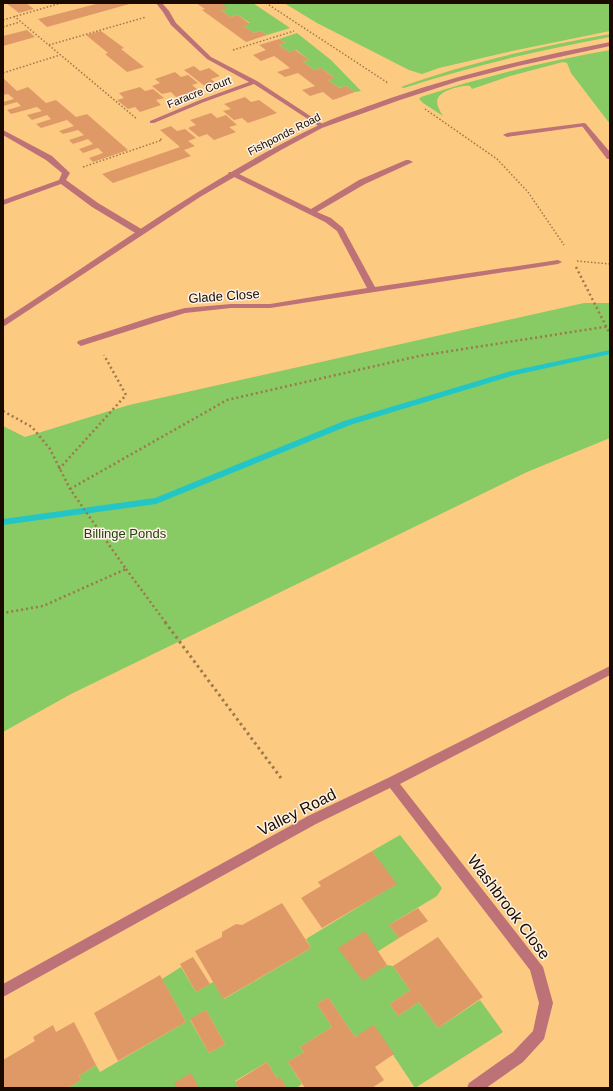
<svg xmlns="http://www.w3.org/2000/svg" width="613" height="1091" font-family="Helvetica,sans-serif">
	<rect width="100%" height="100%" fill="#fdca82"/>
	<path fill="#88ca63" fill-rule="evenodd" d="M224,3h29l37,25 -23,7 -7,-4 -6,2 -11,-7 7,-3 -12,-8 -7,2 -10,-7 1,-6z
		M284,3h326v28l-98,20 -73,17 -17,6 -13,-4 -92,-47z
		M297,33l34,27 30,31 -6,1 -9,-6 -7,2 -11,-8 6,-3 -13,-9 -7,2 -11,-8 6,-2 -13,-10 -7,2 -10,-7 7,-2 -7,-4z
		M610,34v3c-70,13 -139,29 -206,51l-3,-1c68,-25 138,-40 209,-53z
		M610,50v74l-39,-51 -4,-10 -4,-1 -53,14 -38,13 -2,-3c-6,-1 -10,1 -16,2 -17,6 -22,11 -11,28l-20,-13 -4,-4 2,-2c62,-20 125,-36 189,-47z
		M584,303h26v135l-83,34 -456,222 -68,38v-306l22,11 104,-32z
		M400,835l42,53 -5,8 -48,29 10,13 -46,29 10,13 24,-15 6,1 17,24 -20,14 8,12 21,-14 19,26 42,-28 23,32 -88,56 -41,-62 -19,11 -27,-40 -11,7 15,23 -32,20 4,5 -16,10 14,22 -6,4h-9l-10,-9 -10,-17 -32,19 4,7h-40l-24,-5 2,5h-109l13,-8 -2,-4 17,-11 4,7 86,-50 -24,-43 19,-12 15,25 17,-10 11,17 87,-51 -5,-9 90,-55 -24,-33zM206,1010l19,34 -16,9 -19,-33z"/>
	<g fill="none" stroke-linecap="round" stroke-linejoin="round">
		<path fill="#23c6c7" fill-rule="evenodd" d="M610,350v4l-95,21 -165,50 -194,79 -153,21v-6l152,-21 189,-77 167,-50z"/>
	</g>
	<path fill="#df9967" d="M6,3h20l8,6 -15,4z
		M100,3h33l-86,24 -9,-8z
		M196,3h25l7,5 -7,2 10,7 7,-2 12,9 -7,2 5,3 6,4 6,-2 7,4 -21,7 -44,-32 3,-1z
		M27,30l8,7 -32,9v-10z
		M101,31l23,17 -3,1 23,18 -17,5 -22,-18 3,-1 -22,-18z
		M279,39l7,4 -7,2 10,7 6,-2 14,10 -6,2 11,8 7,-2 14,10 -7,2 11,8 7,-2 9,6 -22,8 -10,-8 -13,4 -8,-6 13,-4 -17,-13 -13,4 -8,-5 13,-4 -9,-7 -7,-5 -13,5 -8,-6 13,-5 -7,-5z
		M194,66l6,5 9,-3 11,8 -9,3 6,5 -11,3 -22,-17z
		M175,72l6,5 7,-2 10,8 -6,2 6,5 -22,7 -5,-5 -9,2 -10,-8 8,-3 -5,-4z
		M3,78l14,13 11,-4 18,16 10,-3 20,17 11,-3 41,36 -35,12 -4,-4 14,-5 -5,-5 -15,5 -4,-4 14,-5 -5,-5 -15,5 -4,-4 15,-5 -6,-5 -15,4 -4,-3 15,-5 -7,-6 -26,8 -5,-4 15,-5 -4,-4 -15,5 -5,-5 15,-4 -5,-4 -26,7 -4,-4 14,-4 -4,-4 -14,4v-4l11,-3 -6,-5 -5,1z
		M140,87l5,4 8,-2 11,9 -8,2 5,5 -21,7 -5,-5 -7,2 -11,-9 7,-2 -5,-5z
		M245,97l6,5 8,-2 18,13 -29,10 -6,-5 -8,2 -11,-9 8,-2 -7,-5z
		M211,113l6,5 9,-3 11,10 -8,2 7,5 -22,8 -7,-6 -8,3 -11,-9 8,-3 -6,-5z
		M171,126l6,5 8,-2 11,9 -8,3 7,5 -11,4 7,6 -78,27 -11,-9 78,-27 -20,-17z
		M372,851l25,33 -75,44 -21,-30 20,-12 -3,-4z
		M282,903l29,45 -88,51 -28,-48 27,-14v-5l14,-8 6,1z
		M418,908l10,13 -29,17 -10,-13z
		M365,931l22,34 -24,16 -25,-33z
		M438,937l45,60 -45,31 -19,-26 -21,14 -8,-12 20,-14 -17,-24z
		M193,957l17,27 -14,8 -16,-28z
		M160,975l26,47 -68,39 -24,-48z
		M328,997l27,40 19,-12 20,29 -19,13 9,13 -12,8h-67l-17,-26 16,-10 -4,-5 32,-20 -15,-23z
		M206,1010l19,34 -16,9 -19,-34z
		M74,1022l22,43 -17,11 2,4 -13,8h-65v-28l32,-19 -2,-4 20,-12 3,7z
		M267,1062l10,17 3,-2 7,11h-48l-4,-6z
		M191,1073l8,15h-22l-3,-5z"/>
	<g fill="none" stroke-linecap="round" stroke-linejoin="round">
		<path stroke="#9c794b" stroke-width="1.5" stroke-dasharray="1.5 2" stroke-linecap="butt" d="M266,3l122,80
			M14,16l123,103
			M3,20l58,-17
			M3,27l17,-5
			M49,45l97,-28
			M233,50l61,-19
			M3,73l57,-18
			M425,109l72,50 31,33 36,53
			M83,167l79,-27 -3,-2
			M577,261l33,3"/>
		<path stroke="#9c794b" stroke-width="2.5" stroke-dasharray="2 3" stroke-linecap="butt" d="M576,267l34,67
			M3,411l29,16 18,22 20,40 56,80 -83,37 -40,7
			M59,469l67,-74 -22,-40
			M70,489l157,-89 192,-44 191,-30
			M126,569l40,54"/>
		<path stroke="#9c794b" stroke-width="3" stroke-dasharray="2.5 3.5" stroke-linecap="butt" d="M165,622l116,156"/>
		<path fill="#bd7277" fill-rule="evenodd" d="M584,123l3,2 -1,1 -79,11 -4,-2 4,-2z"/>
		<path fill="#bd7277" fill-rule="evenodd" d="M156,3h6l7,8 7,12 35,34 46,24 67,44v2h-4l-66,-43 -50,18 -50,21h-4v-2l50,-21 49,-18 -42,-23 -36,-34 -8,-13z
			M584,123l2,1 24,28v7h-3l-25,-33 -1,-1z
			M3,130l49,26 18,17 -4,7 32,23 45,27v4h-6l-45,-27 -31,-23 -58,21v-5l56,-20 3,-7 -16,-13 -43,-25z
			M406,160h3l4,2 -48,22 -48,28 14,6 12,10 32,59 183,-27 4,2 -4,2 -288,44h-39l-46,5 -101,32 -3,1 -4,-3 1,-2 77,-25 30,-8 46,-4h39l97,-16 -30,-57 -12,-9 -97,-48 1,-2h6l76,37 48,-29z
			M610,666v9l-210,109 143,183 10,36 -9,36 -21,23 -37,26h-19l2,-5 44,-31 20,-21 6,-28 -9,-33 -140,-182 -74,36 -313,173v-13l305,-168 80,-38z"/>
		<path fill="#bd7277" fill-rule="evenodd" d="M610,42v4l-92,20 -59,15 -59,19 -78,28 -41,22 -81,47 -197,130v-7c103,-66 203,-141 314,-194 18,-9 38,-15 57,-22 77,-28 156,-46 236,-62z"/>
	</g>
	<g text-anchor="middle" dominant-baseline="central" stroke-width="3" stroke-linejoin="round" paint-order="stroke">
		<g font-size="11" fill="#190b00" stroke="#fdf3e5">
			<text transform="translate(199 92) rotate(-22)">Faracre Court</text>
			<text transform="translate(284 134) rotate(-27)">Fishponds Road</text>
		</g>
		<g font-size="13" fill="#190b00" stroke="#fdf3e5">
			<text transform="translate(224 296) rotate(-4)">Glade Close</text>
		</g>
		<g font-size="13" fill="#243e15" stroke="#fdf3e5">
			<text x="125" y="533">Billinge Ponds</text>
		</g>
		<g font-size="16" fill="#190b00" stroke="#fdf3e5">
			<text transform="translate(297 812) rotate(-27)">Valley Road</text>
			<text transform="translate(509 907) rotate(53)">Washbrook Close</text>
		</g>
	</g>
	<rect width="613" height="1091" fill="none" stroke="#190b00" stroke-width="8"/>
</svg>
